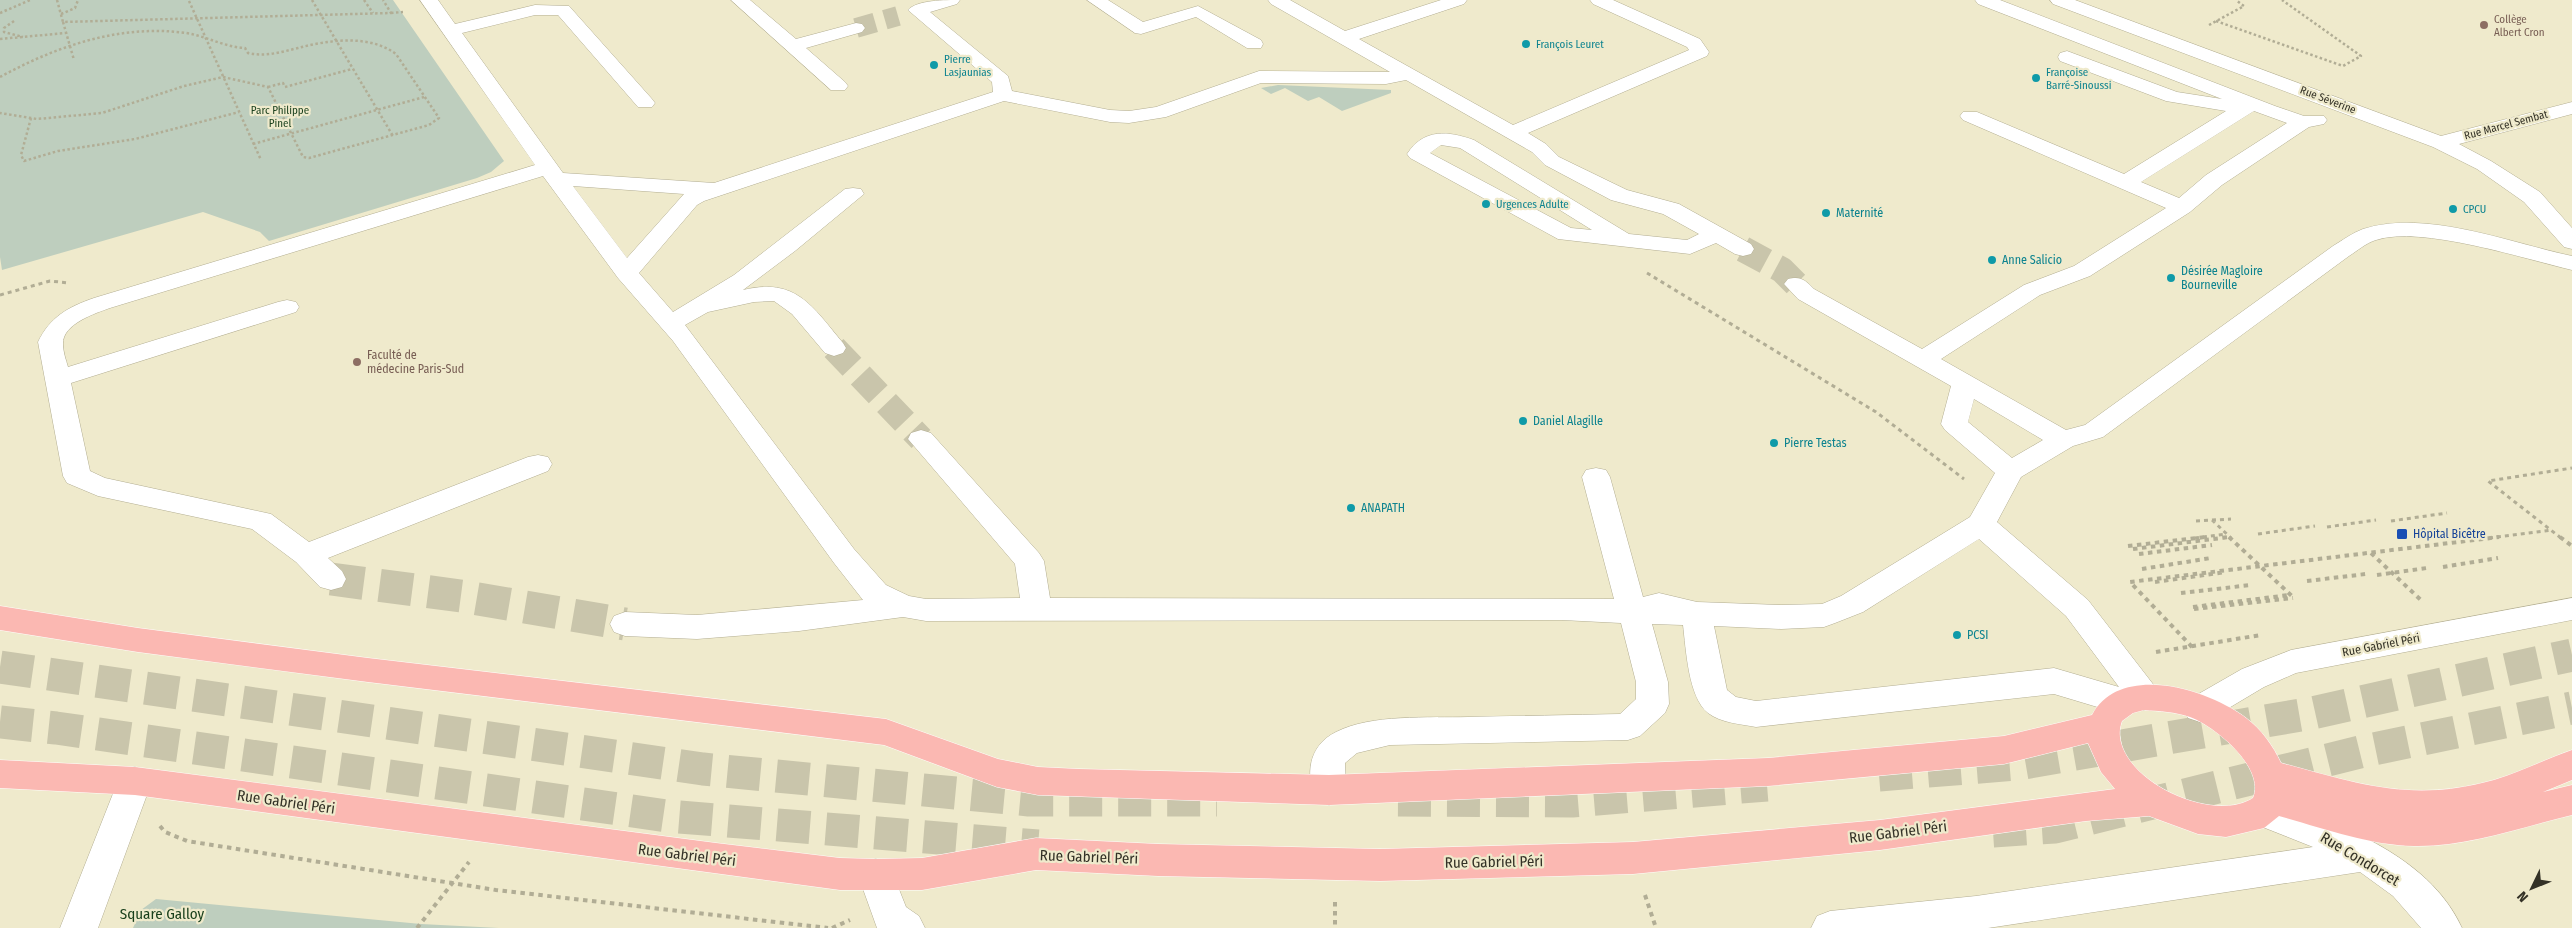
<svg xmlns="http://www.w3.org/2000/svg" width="2572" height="928" font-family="'Fira Sans Condensed',sans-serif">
	<rect width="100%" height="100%" fill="#efeacc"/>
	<path fill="#becebe" d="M0,0h393l111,161 -13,11 -14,6 -208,63 -9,-9 -57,-20 -201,58 -2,-13z
		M1278,85l113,5v3l-49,18 -23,-14 -11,4 -23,-13 -14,6 -10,-6z
		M156,899l265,25 78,4h-366l8,-18z"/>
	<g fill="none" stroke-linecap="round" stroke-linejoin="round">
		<path stroke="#c9c5ab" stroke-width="20" stroke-dasharray="20 10" stroke-linecap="butt" d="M856,28l42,-12"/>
		<path stroke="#c9c5ab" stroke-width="26" stroke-dasharray="26 12" stroke-linecap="butt" d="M1743,249l39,21 14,14
			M834,348l87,91"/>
		<path stroke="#c9c5ab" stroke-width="33" stroke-dasharray="33 16" stroke-linecap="butt" d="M331,579l130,17 164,28"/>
		<path stroke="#c9c5ab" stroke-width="33" stroke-dasharray="33 16" stroke-linecap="butt" d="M0,667l703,102 326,31h188
			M0,722l56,6 611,88 371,30
			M1879,775l139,-11 294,-51 260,-58
			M1398,800l174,1 195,-16
			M1993,831l62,-4 309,-76 208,-43"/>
		<g stroke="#b3ae92" stroke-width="1">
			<path id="minor" d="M420,0h18l17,24 80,-19 34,1 83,93 3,4 -3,4h-14l-80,-92h-23l-73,18 101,140 151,10 279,-91 -1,-10 -84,-72c9,-10 37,-10 52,-10l-3,4 -27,8 78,64 4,15 98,19 19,1 27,-4 103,-36 131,1 -119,-68 -3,-4h22l55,31 96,-31h26l-3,4 -105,35 154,86 176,-75 -2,-3 -94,-43 -3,-4h23l87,39 9,13 -2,4 -179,77 18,11 13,13 68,33 52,14 72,40 3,5 -3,5 -8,2 -8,-2 -19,-11 -26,11 -132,-15 -148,-81 -3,-4c17,-26 41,-23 67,-14l155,94 58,6 12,-6 -36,-20 -52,-14 -66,-35 -13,-13 -126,-72 -20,4 -125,-1 -95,34 -37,6 -19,-1 -106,-21 -300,100 -7,4 -58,68 34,39 61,-37 111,-86 8,-1 8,1 3,5 -69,57 -52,39c53,-13 69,16 100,53l3,5 -3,5 -9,3 -9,-3 -33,-39 -18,-13 -20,1 -46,10 -23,13 169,224 32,36 23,11 17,3 94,-1 -5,-34 -107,-125 3,-6 10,-3 10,3 108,120 5,8 6,37 564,1 -32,-122 4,-7 10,-2 10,2 4,7 33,120 16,-4 38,9 84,3 41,-1 19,-8 129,-79 25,-44 -50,-43 -4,-6 10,-38 -153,-87 -14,-15 4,-5c13,-3 17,1 26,10l108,60 102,-64 50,-19 92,-58 -203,-88 -3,-4 3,-4h14l147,62 102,-63 -60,-10 -106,-40 -2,-4 2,-4 7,-2 110,41 45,7 -244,-95 -3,-4h25l275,106 29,10h20l3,4 -3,4 -15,3 -87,58 -32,27 -100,64 -50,19 -99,64 125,71 19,-5 248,-179c10,-6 19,-13 30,-17 63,-20 147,14 209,27v14c-47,-11 -152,-45 -196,-30 -10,3 -19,11 -27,16l-246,181 -30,9 -52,31 -24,45 91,78 68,88 4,9 -4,9 -12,4 -7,-2 -1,3 -12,4 -70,-21 -298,33c-15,-3 -35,-4 -48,-14 -20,-16 -22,-64 -25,-88l-31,-1 16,58 1,22 -4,9 -25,23 -12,4 -238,5 -33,8 -12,10 1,27 -5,10 -12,5 -12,-5c-13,-25 -8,-55 19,-68 35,-18 93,-14 132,-15 51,-1 102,-2 152,-3l16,-15v-17l-15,-59 -59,-3 -636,1 -23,-4 -104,14 -102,8 -72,-3 -11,-4 -4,-8 4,-8 11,-4 72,3 166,-15 -29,-37 -161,-222 -55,-63 -75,-102 -433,132c-14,5 -48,16 -47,36 0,8 3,16 5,23l210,-65 9,-2 9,2 3,5 -3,5 -225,71 19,88 15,7 166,36 38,28 219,-85 10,-2 10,2 4,7 -4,7 -220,87 14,13 4,8 -4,8 -11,3 -11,-3 -24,-25 -44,-33 -154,-33 -31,-13 -4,-7 -25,-134c12,-25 30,-35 56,-44l441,-133zM2254,111l33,12 -81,52 -27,23 -38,-16zM1441,145l19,3 132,82 -21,-2 -141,-75zM573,186l111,8 -57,64zM1974,399l69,41 -31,18 -44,-36zM1979,539l87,77 53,71 -65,-19 -298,33 -20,-4 -9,-7 -13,-64 67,3 43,-2 11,-4 28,-11z
				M731,0h19l46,39 60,-16 6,1 3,4 -3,4 -56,16 39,34 3,4 -3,4h-14z
				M1087,0h21l35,22 55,-16 63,34 2,4 -2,4h-14l-51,-31 -55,17 -6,-1z
				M2050,0h25l366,136 131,-34v12l-113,30 32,17 49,31 32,36v21l-8,-2 -40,-45 -47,-33 -44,-22 -380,-143z
				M2572,598v22l-276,53 -32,14 -52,31 -12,4 -12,-4 -4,-9 4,-9 54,-31 49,-19z
				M135,767l12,4 5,10 -54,147h-38l58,-147 5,-10z
				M2262,796c72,26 166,57 200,132h-41l-28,-32 -33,-24 -372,56h-177l6,-12 13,-5 146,-15 337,-49 -63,-25 -6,-11 6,-11z
				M876,859l13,5 17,43 13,9 6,12h-48l-19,-53 5,-11z"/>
		</g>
		<g stroke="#fff" stroke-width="1">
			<path id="major" d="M0,606l138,22 230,30 518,61 112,40 40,8 41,2 250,6 439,-17 236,-22 88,-21c28,-53 116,-26 154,3 15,11 27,28 35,45 78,21 131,40 213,17 27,-8 52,-21 78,-30v30l-29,12 29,-7v30c-51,12 -105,32 -158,31 -46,-1 -91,-18 -135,-30l-15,12 -38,9 -28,-3 -49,-18 -63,5 -206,29 -247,24 -253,7 -222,-5 -122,-6 -114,20h-82l-705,-95 -135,-7v-28l135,7 581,76 124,15 36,1 46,-1 114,-20 122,6 222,5 253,-7 247,-22 235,-31 -14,-17 -13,-29 -84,21 -236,22 -439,19 -291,-10 -41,-8 -113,-42 -516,-63 -230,-30 -138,-22zM2144,710c15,1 32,2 46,7 25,9 76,51 63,81 -45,29 -150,-27 -131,-77l11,-8z"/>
		</g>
		<path stroke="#b1ad95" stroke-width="2.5" stroke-dasharray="2.5 2.5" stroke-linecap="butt" d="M57,0l6,22 328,-9 -8,-13
			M312,0l81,136
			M364,0l9,13
			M189,1l72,159
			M0,13l30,-13
			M391,13l12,-1
			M61,14l14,-6 3,-8
			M14,21l-10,7v4l19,5
			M2216,21l127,45 18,-10 -79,-56
			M63,22l11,38
			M2209,25l35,-19 -8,-6
			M0,39l66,-6
			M0,77c57,-31 120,-53 186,-44 20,3 38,14 59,15l3,5c18,4 33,-1 50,-5 31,-8 71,-14 98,6l43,64 -10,7 -120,33 -6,-1 -35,-70 -45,-10 -39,9 -82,27 -65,6 -37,-6
			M268,87l15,-4 2,4 67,-18
			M31,118l-10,37 3,6 34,-10 77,-12 104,-27
			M253,144l171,-47"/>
		<path stroke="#b1ad95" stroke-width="3" stroke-dasharray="4 4" stroke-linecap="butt" d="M1647,273l229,139 88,67
			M0,295l50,-14 19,2
			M2212,520l19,18
			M2196,521l35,-2
			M2391,521l56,-8
			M2327,527l49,-7
			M2258,534l57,-8
			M2195,538l31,-4
			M2223,538l6,-1
			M2489,538l63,-8
			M2561,538l-73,-57 84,-13"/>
		<path stroke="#b1ad95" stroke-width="4" stroke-dasharray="4.5 4.5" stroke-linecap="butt" d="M2229,537l65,61
			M2560,537l12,9
			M2128,546l77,-9
			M2133,549l96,-12
			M2371,553l52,49
			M2139,554l73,-9
			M2443,567l55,-9
			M2142,569l69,-11
			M2377,575l50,-7
			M2307,581l59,-7
			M2155,582l71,-10
			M2181,593l70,-8
			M2193,607l96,-12
			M2194,609l99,-11
			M2192,647l-62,-65 369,-45
			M2156,652l105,-17
			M160,826l5,6 22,9 309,49 332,38
			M1645,895l11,33
			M1335,902v26
			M417,928l52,-66
			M832,928l18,-8"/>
		<use href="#minor" fill="#fff" fill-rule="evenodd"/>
		<use href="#major" fill="#fbb8b2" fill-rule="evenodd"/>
	</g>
	<g fill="#8d6e63" stroke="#efeacc" stroke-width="2">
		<circle cx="2484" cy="25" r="5"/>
		<circle cx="357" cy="362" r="5"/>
	</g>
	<g fill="#0f9aa8" stroke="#efeacc" stroke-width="2">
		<circle cx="1526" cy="44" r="5"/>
		<circle cx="934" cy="65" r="5"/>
		<circle cx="2036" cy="78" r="5"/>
		<circle cx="1486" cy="204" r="5"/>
		<circle cx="2453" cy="209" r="5"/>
		<circle cx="1826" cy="213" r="5"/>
		<circle cx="1992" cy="260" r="5"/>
		<circle cx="2171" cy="278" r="5"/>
		<circle cx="1523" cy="421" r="5"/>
		<circle cx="1774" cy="443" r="5"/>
		<circle cx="1351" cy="508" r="5"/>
		<circle cx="1957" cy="635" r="5"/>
	</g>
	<rect fill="#1a4fb4" stroke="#efeacc" stroke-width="2" x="2396" y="528" width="12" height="12" rx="2.5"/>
	<g text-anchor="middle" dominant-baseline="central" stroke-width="4.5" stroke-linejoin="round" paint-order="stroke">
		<g font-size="11" fill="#785e54" stroke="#efeacc" text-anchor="start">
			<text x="2494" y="19">Collège<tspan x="2494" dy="13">Albert Cron</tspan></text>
		</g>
		<g font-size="11" fill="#0d838f" stroke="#efeacc" text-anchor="start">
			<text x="1536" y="44">François Leuret</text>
			<text x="944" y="59">Pierre<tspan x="944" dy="13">Lasjaunias</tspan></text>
			<text x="2046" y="72">Françoise<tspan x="2046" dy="13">Barré-Sinoussi</tspan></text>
			<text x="1496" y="204">Urgences Adulte</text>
			<text x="2463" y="209">CPCU</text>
		</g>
		<g font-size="11" fill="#333126" stroke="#efeacc">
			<text transform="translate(2328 100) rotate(21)">Rue Séverine</text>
			<text transform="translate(2506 125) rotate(-15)">Rue Marcel Sembat</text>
		</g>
		<g font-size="11" fill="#183f1b" stroke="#efeacc">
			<text x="280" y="110">Parc Philippe<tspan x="280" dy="13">Pinel</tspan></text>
		</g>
		<g font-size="12" fill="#0d838f" stroke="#efeacc" text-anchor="start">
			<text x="1836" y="213">Maternité</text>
			<text x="2002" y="260">Anne Salicio</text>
			<text x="2181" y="271">Désirée Magloire<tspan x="2181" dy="14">Bourneville</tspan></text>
			<text x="1533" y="421">Daniel Alagille</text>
			<text x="1784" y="443">Pierre Testas</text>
			<text x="1361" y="508">ANAPATH</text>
			<text x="1967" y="635">PCSI</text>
		</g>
		<g font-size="12" fill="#785e54" stroke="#efeacc" text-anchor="start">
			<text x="367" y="355">Faculté de<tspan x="367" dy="14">médecine Paris-Sud</tspan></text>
		</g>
		<g font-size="12" fill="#164399" stroke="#efeacc" text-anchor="start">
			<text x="2413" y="534">Hôpital Bicêtre</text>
		</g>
		<g font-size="12" fill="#333126" stroke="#efeacc">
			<text transform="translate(2381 645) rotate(-11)">Rue Gabriel Péri</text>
		</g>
		<g font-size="15" fill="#333126" stroke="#efeacc">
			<text transform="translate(286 802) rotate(8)">Rue Gabriel Péri</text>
			<text transform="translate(1898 832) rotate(-7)">Rue Gabriel Péri</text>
			<text transform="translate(687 855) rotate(7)">Rue Gabriel Péri</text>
			<text transform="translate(1089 857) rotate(2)">Rue Gabriel Péri</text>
			<text transform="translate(2360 859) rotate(31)">Rue Condorcet</text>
			<text transform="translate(1494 862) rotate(-1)">Rue Gabriel Péri</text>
		</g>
		<g font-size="15" fill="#183f1b" stroke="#efeacc">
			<text x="162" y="914">Square Galloy</text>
		</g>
	</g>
	<g transform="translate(2532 888) rotate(227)" stroke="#efeacc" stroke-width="4" paint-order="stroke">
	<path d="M0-4L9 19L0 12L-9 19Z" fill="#333126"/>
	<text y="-8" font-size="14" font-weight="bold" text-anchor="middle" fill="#333126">N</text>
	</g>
</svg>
